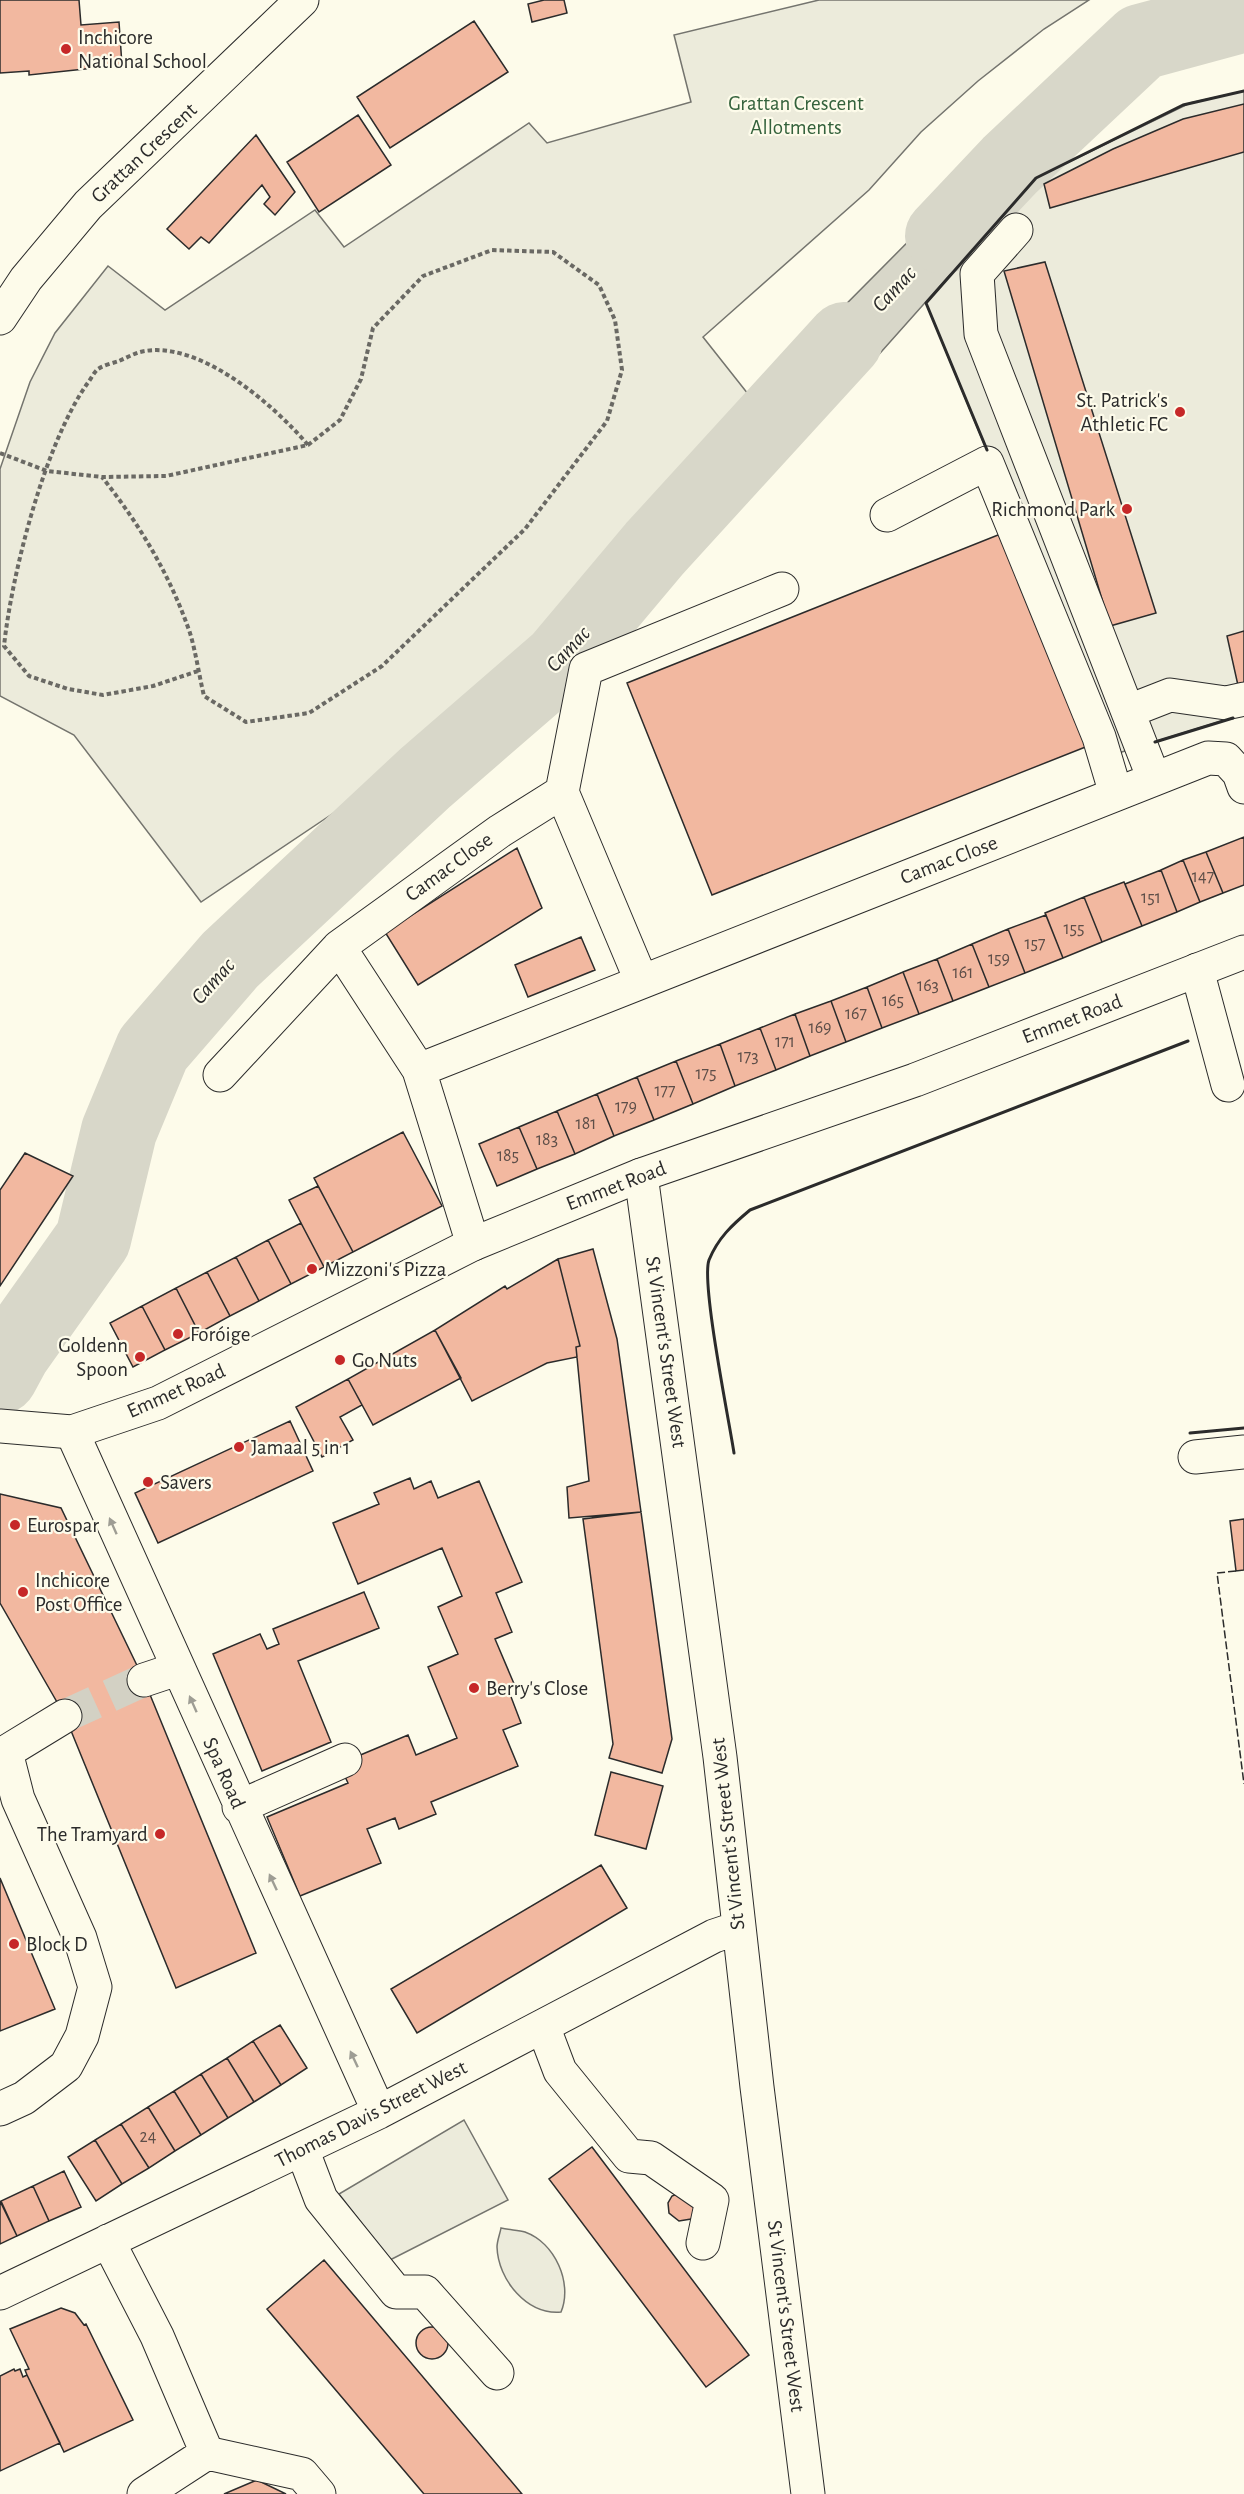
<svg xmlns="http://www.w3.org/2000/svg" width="1244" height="2494" font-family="'Alegreya Sans',sans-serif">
	<rect width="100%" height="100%" fill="#fdfbea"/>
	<path fill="#ecebdb" stroke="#74746e" stroke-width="1.5" d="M819,0h270l-45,29 -66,52 -57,51 -52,58 -166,147 49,62 -226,252 -155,137 -170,114 -127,-167 -74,-39v-227l30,-87 25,-49 53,-67 57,44 150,-100 29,37 185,-124 18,20 144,-41 -17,-67z
		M1244,91v623l-132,41 -186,-452 110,-125 154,-75z
		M464,2120l44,80 -118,60 -51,-66z
		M501,2228c8,2 17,2 24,4 30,11 48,51 36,80 -34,3 -63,-32 -64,-65 0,-6 3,-13 4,-19z"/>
	<path fill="#d8d7c9" stroke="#74746e" stroke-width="1.5" d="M1001,148l35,30 -235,264 -49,-43z"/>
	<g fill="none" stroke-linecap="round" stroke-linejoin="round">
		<path stroke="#d8d7c9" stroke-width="76" d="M943,236l67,-71 131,-123 103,-28
			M0,1376l13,-24 80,-113 26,-108 34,-82 77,-89 195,-182 135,-117 95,-113 190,-208"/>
	</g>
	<path fill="#f2b8a0" stroke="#2b2b2b" stroke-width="1.5" d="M0,0h79l2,25 38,-3 3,43 -93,10v-4l-29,2z
		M544,0h20l3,13 -35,9 -4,-18z
		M474,21l34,51 -118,76 -33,-51z
		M1244,104v48l-194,56 -6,-24 69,-35 70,-30z
		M358,115l33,50 -72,47 -32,-50z
		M256,135l39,57 -20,23 -11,-11 6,-7 -8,-12 -53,58 -8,-6 -12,12 -22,-20z
		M1045,262l111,351 -46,13 -106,-355z
		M1008,531l85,213 -381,151 -85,-212z
		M1244,631v57l-5,2 -12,-54z
		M1244,837v48l-21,8 -17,-41z
		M517,848l25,60 -124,77 -33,-53z
		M1206,852l17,41 -23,9 -17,-42z
		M1183,860l17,42 -23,10 -16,-42z
		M1161,870l16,42 -35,14 -17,-42z
		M1124,882l18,44 -40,16 -18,-45z
		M1084,897l18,45 -39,16 -18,-45z
		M1046,915l17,43 -38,15 -17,-44z
		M1008,929l17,44 -36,14 -17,-43z
		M581,937l14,33 -67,27 -13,-32z
		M972,944l17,43 -36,14 -16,-42z
		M937,959l16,42 -34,13 -16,-42z
		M903,972l16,42 -37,14 -15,-41z
		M867,987l15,41 -36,14 -15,-41z
		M831,1001l15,41 -36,14 -15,-42z
		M795,1014l15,42 -34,14 -16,-42z
		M760,1028l16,42 -41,16 -15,-42z
		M720,1044l15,42 -42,18 -17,-43z
		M676,1061l17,43 -39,16 -17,-43z
		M637,1077l17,43 -40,16 -17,-42z
		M597,1094l17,42 -39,18 -18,-43z
		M557,1111l18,43 -38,15 -18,-42z
		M519,1127l18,42 -40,17 -18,-42z
		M403,1132l39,74 -89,46 -39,-74z
		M25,1153l48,23 -73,110v-96z
		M318,1186l35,66 -29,15 -35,-67z
		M301,1223l23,44 -33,17 -23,-44z
		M268,1240l23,44 -32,17 -23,-44z
		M593,1249l24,90 24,173 -72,6 -2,-31 22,-6 -13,-134 4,-1 -22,-87z
		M236,1257l23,44 -29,15 -23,-44z
		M558,1259l22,87 -4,1 1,10 -30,6 -75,38 -37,-71 70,-44 2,3z
		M207,1272l23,44 -31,17 -23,-45z
		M176,1288l23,45 -34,17 -23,-44z
		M142,1306l23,44 -32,17 -23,-44z
		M435,1330l26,48 -88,47 -25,-46z
		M348,1379l14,26 -22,12 13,23 -31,17 -26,-50z
		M290,1421l23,50 -155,72 -23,-50z
		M410,1478l4,11 17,-8 7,17 41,-17 43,101 -26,11 16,39 -17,7 20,47 -7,3 13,34 -18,7 15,36 -87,36 5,12 -37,15 -4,-11 -28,11 14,34 -81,33 -33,-79 81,-34 -9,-19 69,-29 8,20 41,-17 -29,-71 30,-13 -20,-47 24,-11 -20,-48 -84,36 -25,-61 46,-19 -5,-11z
		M0,1494l61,14 83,172 112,273 -80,35 -111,-272 -65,-113z
		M641,1512l31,227 -10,34 -53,-15 4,-14 -30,-225z
		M1244,1519v51l-8,1 -6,-50z
		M364,1592l15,36 -81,33 33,81 -69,29 -49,-117 47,-20 7,15 12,-5 -6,-15z
		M611,1772l52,14 -17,63 -51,-14z
		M601,1865l26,43 -210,125 -26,-44z
		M0,1878l55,131 -55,22z
		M280,2025l27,43 -26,17 -28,-44z
		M253,2041l28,44 -27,17 -27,-44z
		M227,2058l27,44 -26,16 -27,-44z
		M201,2074l27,44 -27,17 -27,-44z
		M174,2091l27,44 -26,16 -27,-44z
		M148,2107l27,44 -26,17 -28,-44z
		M121,2124l28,44 -27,16 -27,-44z
		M95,2140l27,44 -26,17 -28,-44z
		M592,2147l157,208 -43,32 -157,-208z
		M64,2171l17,36 -32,14 -16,-35z
		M33,2186l16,35 -32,15 -16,-35z
		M684,2191l13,20 -6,8 -12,2 -10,-8 -1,-10 4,-7z
		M0,2201l17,35 -17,8z
		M324,2260l198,234h-98l-157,-185z
		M61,2308l14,5 9,12 2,-1 47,96 -69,32 -37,-77 -2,-5 4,-1 -19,-40z
		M416 2343a16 16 0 1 1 32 0a16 16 0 1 1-32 0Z
		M14,2369l1,2 5,-2 3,8 4,-2 33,68 -60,28v-95z
		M257,2480l29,14h-62z"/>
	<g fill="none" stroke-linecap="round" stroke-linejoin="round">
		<path stroke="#d3d1c4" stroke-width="33" stroke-dasharray="33 16" stroke-linecap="butt" d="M65,1716l79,-36"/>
		<g stroke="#2b2b2b" stroke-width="35">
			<path id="minor" d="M1016,230l-39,44 4,60 173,445
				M887,515l100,-52 112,274 17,57
				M1129,711l41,-16 56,8 18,-4
				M562,792l24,-123 196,-80
				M1197,970l31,115
				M419,1070l-80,-123 161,-116 62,-39 79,188
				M220,1075l119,-128
				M641,1175l79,582 37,330 51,407
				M473,1244l-54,-174 789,-312 18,1 13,14 5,14
				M72,1432l307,680
				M1195,1457l49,-5
				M144,1680l33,-11
				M239,1807l106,-47
				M543,2026l17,45 69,85 22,2 61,42 -9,43
				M0,2109l24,-11 42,-32 16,-30 13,-49 -15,-49 -62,-139 -12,-47 59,-36
				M302,2149l19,50 75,93h29l72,81
				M108,2241l49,95 50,117 -63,41
				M0,2293l379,-181 335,-176 24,-8
				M207,2453l95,21 17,20"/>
		</g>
		<g stroke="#2b2b2b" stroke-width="35">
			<path id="major" d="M0,318l26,-39 62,-74 214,-205
				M0,1426l72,6 86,-29 315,-159 168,-69 274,-95 329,-128"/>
		</g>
		<path stroke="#6a6964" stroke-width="4" stroke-dasharray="4.5 3" stroke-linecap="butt" d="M0,453l47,18 55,6 64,-1 142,-31 32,-25 21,-41 12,-51 50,-52 69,-26 61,2 46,33 16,35 7,50 -15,51 -82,108 -143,137 -73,47 -63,9 -42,-26c-5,-21 -8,-43 -14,-63 -20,-58 -50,-108 -88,-156
			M198,671l-45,15 -50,9 -35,-6 -39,-13 -25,-30c8,-74 41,-202 83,-262 4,-5 7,-12 11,-15 6,-4 15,-6 21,-8 7,-3 14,-7 21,-9 58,-14 134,53 168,93"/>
		<use href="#minor" stroke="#fdfbea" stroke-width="33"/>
		<use href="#major" stroke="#fdfbea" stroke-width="33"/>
		<path stroke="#2b2b2b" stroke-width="1.5" stroke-dasharray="8 3" stroke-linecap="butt" d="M1236,1571l-19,2 27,211"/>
		<path stroke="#2b2b2b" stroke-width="3" d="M987,450l-61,-147 110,-125 147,-73 61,-14
			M1155,742l78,-24
			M1190,1433l54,-5
			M734,1453c-5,-33 -33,-170 -25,-193 9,-22 23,-35 41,-50l438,-169"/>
	</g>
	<defs><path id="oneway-solid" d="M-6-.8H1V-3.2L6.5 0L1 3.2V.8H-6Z" transform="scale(1.5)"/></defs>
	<g fill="#9e9d94">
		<use href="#oneway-solid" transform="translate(113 1526) rotate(-114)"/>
		<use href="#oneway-solid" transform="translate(193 1704) rotate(-114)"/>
		<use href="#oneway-solid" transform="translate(273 1882) rotate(-115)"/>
		<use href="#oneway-solid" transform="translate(354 2059) rotate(-115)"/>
	</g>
	<g fill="#c62828" stroke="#fdfbea" stroke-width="2">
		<circle cx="66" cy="49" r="6"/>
		<circle cx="1180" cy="412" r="6"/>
		<circle cx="1127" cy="509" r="6"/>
		<circle cx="312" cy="1269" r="6"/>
		<circle cx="178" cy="1334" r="6"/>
		<circle cx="140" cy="1357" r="6"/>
		<circle cx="340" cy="1360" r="6"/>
		<circle cx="239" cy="1447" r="6"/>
		<circle cx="148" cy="1482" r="6"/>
		<circle cx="15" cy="1525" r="6"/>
		<circle cx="23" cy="1592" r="6"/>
		<circle cx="474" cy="1688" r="6"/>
		<circle cx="160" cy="1834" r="6"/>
		<circle cx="14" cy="1944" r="6"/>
	</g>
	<g text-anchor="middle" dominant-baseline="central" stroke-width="4.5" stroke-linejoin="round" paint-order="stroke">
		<g font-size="18" fill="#5d4e48">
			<text x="1203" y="877">147</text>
			<text x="1151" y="898">151</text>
			<text x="1074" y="929">155</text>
			<text x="1035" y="944">157</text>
			<text x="999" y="959">159</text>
			<text x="963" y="973">161</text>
			<text x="928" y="986">163</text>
			<text x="893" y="1001">165</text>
			<text x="856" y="1014">167</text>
			<text x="820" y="1028">169</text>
			<text x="785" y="1042">171</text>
			<text x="748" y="1057">173</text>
			<text x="706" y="1074">175</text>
			<text x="665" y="1091">177</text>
			<text x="626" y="1107">179</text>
			<text x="586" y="1124">181</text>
			<text x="547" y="1140">183</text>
			<text x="508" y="1156">185</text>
			<text x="148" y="2137">24</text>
		</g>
		<g font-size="21" fill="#2b2b2b" stroke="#fdfbea" text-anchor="start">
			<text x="78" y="37">Inchicore<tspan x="78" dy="24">National School</tspan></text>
			<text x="1168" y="400" text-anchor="end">St. Patrick's<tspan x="1168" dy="24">Athletic FC</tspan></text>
			<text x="1115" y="509" text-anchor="end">Richmond Park</text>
			<text x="324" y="1269">Mizzoni's Pizza</text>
			<text x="190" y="1334">Foróige</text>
			<text x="128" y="1345" text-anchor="end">Goldenn<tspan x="128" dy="24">Spoon</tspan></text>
			<text x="352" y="1360">Go Nuts</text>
			<text x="251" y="1447">Jamaal 5 in 1</text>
			<text x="160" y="1482">Savers</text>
			<text x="27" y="1525">Eurospar</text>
			<text x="35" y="1580">Inchicore<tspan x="35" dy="24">Post Office</tspan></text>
			<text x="486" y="1688">Berry's Close</text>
			<text x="148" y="1834" text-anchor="end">The Tramyard</text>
			<text x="26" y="1944">Block D</text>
		</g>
		<g font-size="21" fill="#34623c" stroke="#fdfbea">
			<text x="796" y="103">Grattan Crescent<tspan x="796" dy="24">Allotments</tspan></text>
		</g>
		<g font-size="21" fill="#2b2b2b" stroke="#fdfbea">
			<text transform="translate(144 153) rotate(-43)">Grattan Crescent</text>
			<text transform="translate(949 860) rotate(-21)">Camac Close</text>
			<text transform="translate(449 867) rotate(-36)">Camac Close</text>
			<text transform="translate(1072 1019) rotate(-21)">Emmet Road</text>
			<text transform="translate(616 1186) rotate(-21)">Emmet Road</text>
			<text transform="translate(666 1352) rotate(82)">St Vincent's Street West</text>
			<text transform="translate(176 1391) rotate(-24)">Emmet Road</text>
			<text transform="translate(224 1773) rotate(66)">Spa Road</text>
			<text transform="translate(728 1834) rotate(-96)">St Vincent's Street West</text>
			<text transform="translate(371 2114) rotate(-27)">Thomas Davis Street West</text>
			<text transform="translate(786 2316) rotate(83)">St Vincent's Street West</text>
		</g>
		<g font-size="22" font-style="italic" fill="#2b2b2b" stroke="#fdfbea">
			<text transform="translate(894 289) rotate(-47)">Camac</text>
			<text transform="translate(568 649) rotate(-47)">Camac</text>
			<text transform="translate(213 981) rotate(-48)">Camac</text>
		</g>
	</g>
</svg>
